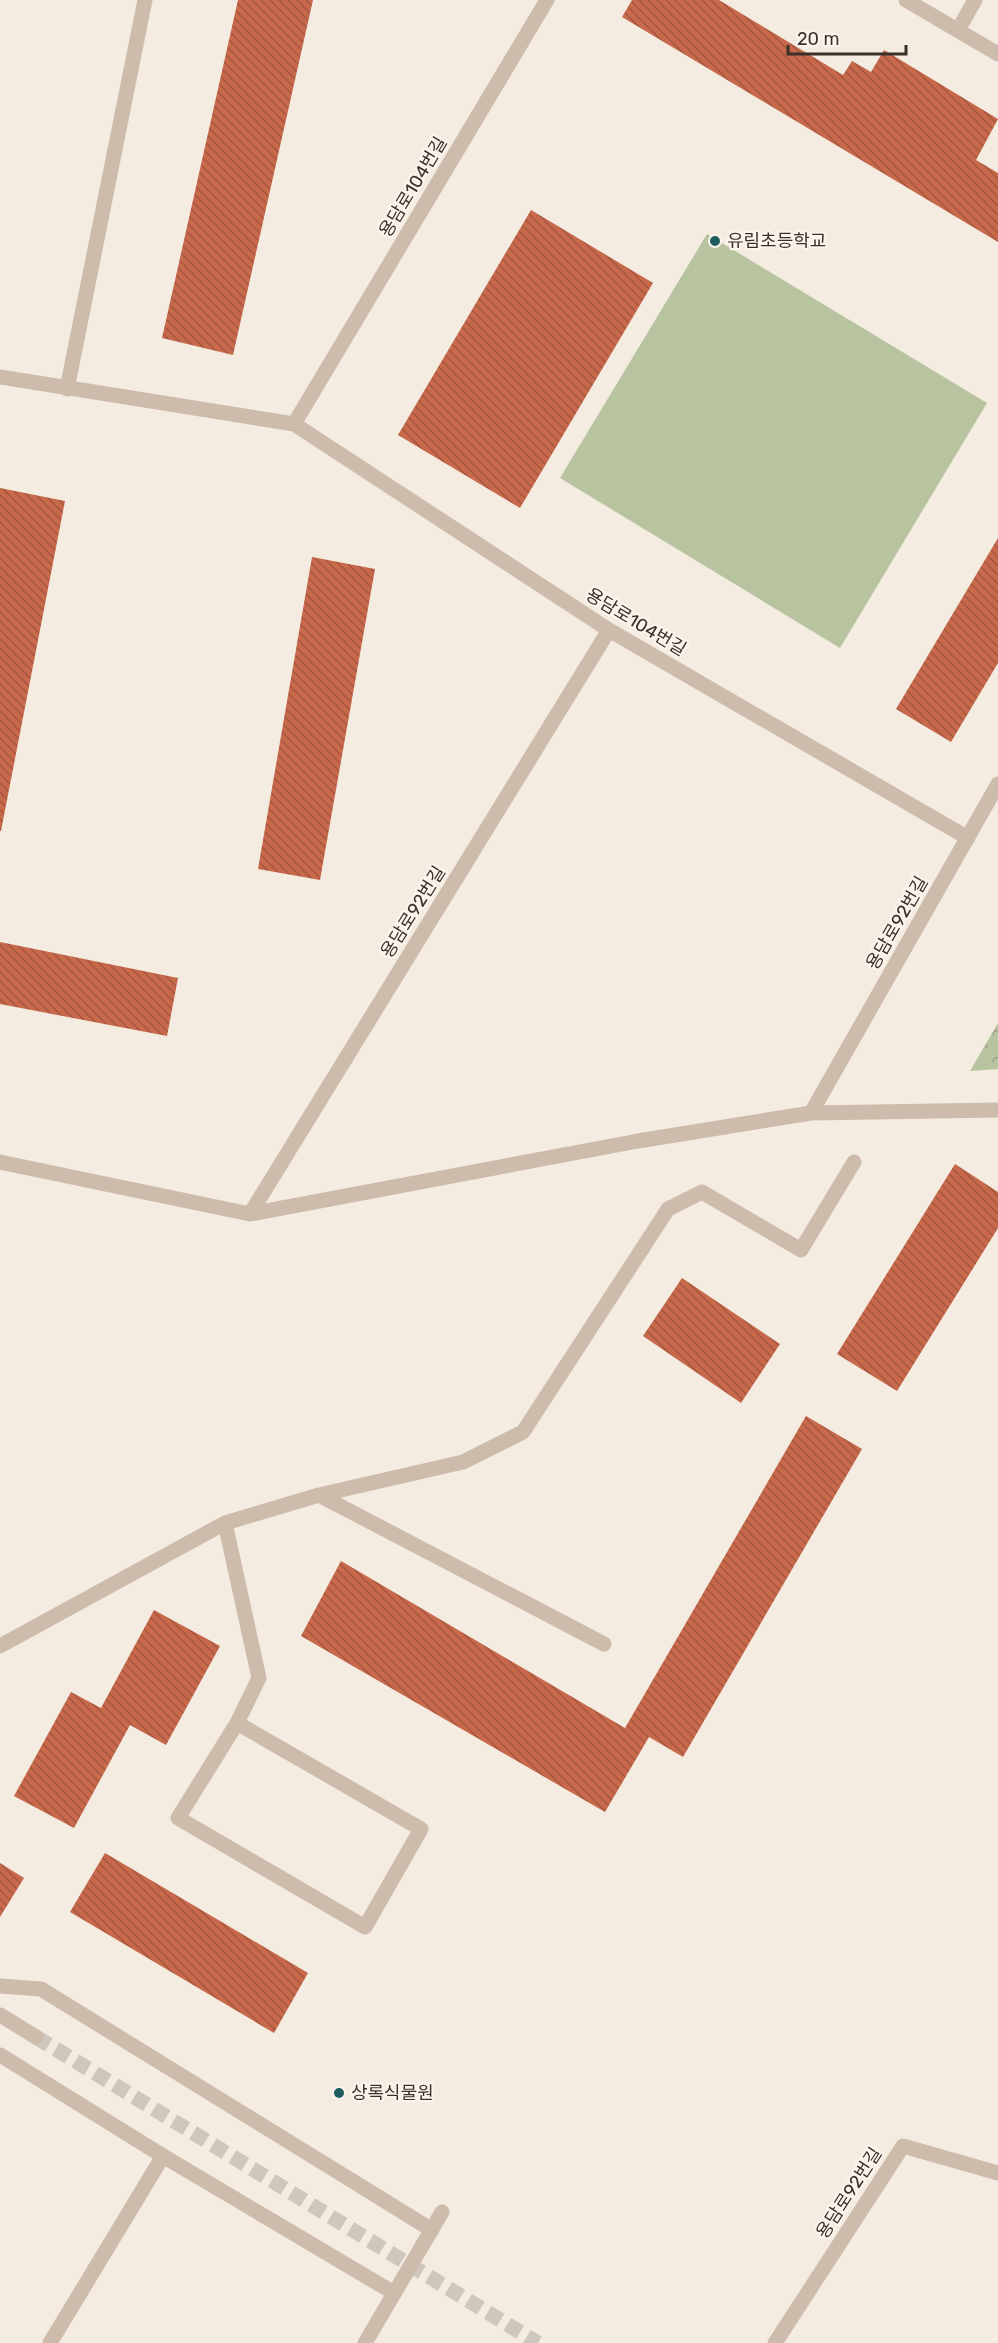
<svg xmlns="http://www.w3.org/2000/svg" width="998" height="2343" font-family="Rubik,'Noto Sans KR',sans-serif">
	<defs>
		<pattern id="park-crowns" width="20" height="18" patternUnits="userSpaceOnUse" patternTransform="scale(1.5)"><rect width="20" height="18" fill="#b8c4a0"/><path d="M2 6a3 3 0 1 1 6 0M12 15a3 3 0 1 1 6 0" fill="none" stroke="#97a083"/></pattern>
		<pattern id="building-back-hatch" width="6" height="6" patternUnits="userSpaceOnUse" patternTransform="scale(1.5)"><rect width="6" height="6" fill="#c8694b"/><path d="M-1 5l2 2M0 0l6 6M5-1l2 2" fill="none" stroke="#a4573f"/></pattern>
	</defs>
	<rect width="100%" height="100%" fill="#f4ebe1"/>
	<path fill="url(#park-crowns)" d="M998,1023v46l-28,2z"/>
	<path fill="#b8c4a0" d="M707,234l280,169 -147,245 -280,-170z"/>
	<path fill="url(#building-back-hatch)" d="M238,0h75l-80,355 -71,-17z
		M632,0h87l124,75 9,-14 19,11 13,-22 114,69 -22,41 22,13v69l-376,-225z
		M531,210l122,73 -133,225 -122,-73z
		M0,488l65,13 -64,330h-1z
		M998,538v125l-47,79 -55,-33z
		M312,557l63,12 -55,311 -62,-11z
		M0,942l178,36 -11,58 -167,-32z
		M955,1164l43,28v36l-101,163 -60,-37z
		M682,1278l98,66 -39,59 -98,-67z
		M806,1416l56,33 -179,308 -34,-20 -44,75 -304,-176 40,-75 284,167z
		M154,1610l66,36 -54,99 -36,-20 -56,103 -60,-32 57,-104 30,16z
		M105,1853l203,120 -34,60 -204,-121z
		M0,1863l24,15 -24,39z"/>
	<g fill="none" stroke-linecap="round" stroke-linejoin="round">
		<path stroke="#cfc6bd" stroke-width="15" stroke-dasharray="15 8" stroke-linecap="butt" d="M36,2037l502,306"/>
		<path stroke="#cdbbac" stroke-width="15" d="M319,1495l285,149
			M225,1523l34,155 -22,45 -59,95 187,109 56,-98 -184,-106
			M0,1646l225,-123 94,-28 144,-33 60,-30 145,-223 34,-17 99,58 53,-88"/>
		<path stroke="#cdbbac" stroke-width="15" d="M906,0l92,54
			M958,30l17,-30
			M0,377l294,47 253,-424
			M67,389l78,-389
			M294,424l315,206 359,208
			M811,1113l187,-329
			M0,1162l250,52 388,-73 173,-28 187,-3
			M250,1214l359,-584
			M0,1986l41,3 391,241
			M0,2055l163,101 231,137
			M50,2343l113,-187
			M365,2343l77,-131
			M775,2343l128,-197 95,27"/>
		<path stroke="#cdbbac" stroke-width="15" d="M0,2015l36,22"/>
	</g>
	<g fill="#1f5a5e" stroke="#fbf5ee" stroke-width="2">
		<circle cx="715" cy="241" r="6"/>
		<circle cx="339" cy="2093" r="6"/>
	</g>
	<g text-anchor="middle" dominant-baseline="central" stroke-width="4.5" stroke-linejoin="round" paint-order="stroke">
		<g font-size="18" fill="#3b302b" stroke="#fbf5ee">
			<text transform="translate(413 187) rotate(-59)">용담로104번길</text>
			<text transform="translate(636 622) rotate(31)">용담로104번길</text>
			<text transform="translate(413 912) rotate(-58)">용담로92번길</text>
			<text transform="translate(897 923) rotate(-60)">용담로92번길</text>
			<text transform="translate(849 2193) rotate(-57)">용담로92번길</text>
		</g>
		<g font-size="18" fill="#3b302b" stroke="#fbf5ee" text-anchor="start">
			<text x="727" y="241">유림초등학교</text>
			<text x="351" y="2093">상록식물원</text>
		</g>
	</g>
	<path d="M788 45v9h118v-9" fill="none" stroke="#3b302b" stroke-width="3"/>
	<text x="797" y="45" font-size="18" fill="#3b302b" stroke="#fbf5ee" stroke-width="4.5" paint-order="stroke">20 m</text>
</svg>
